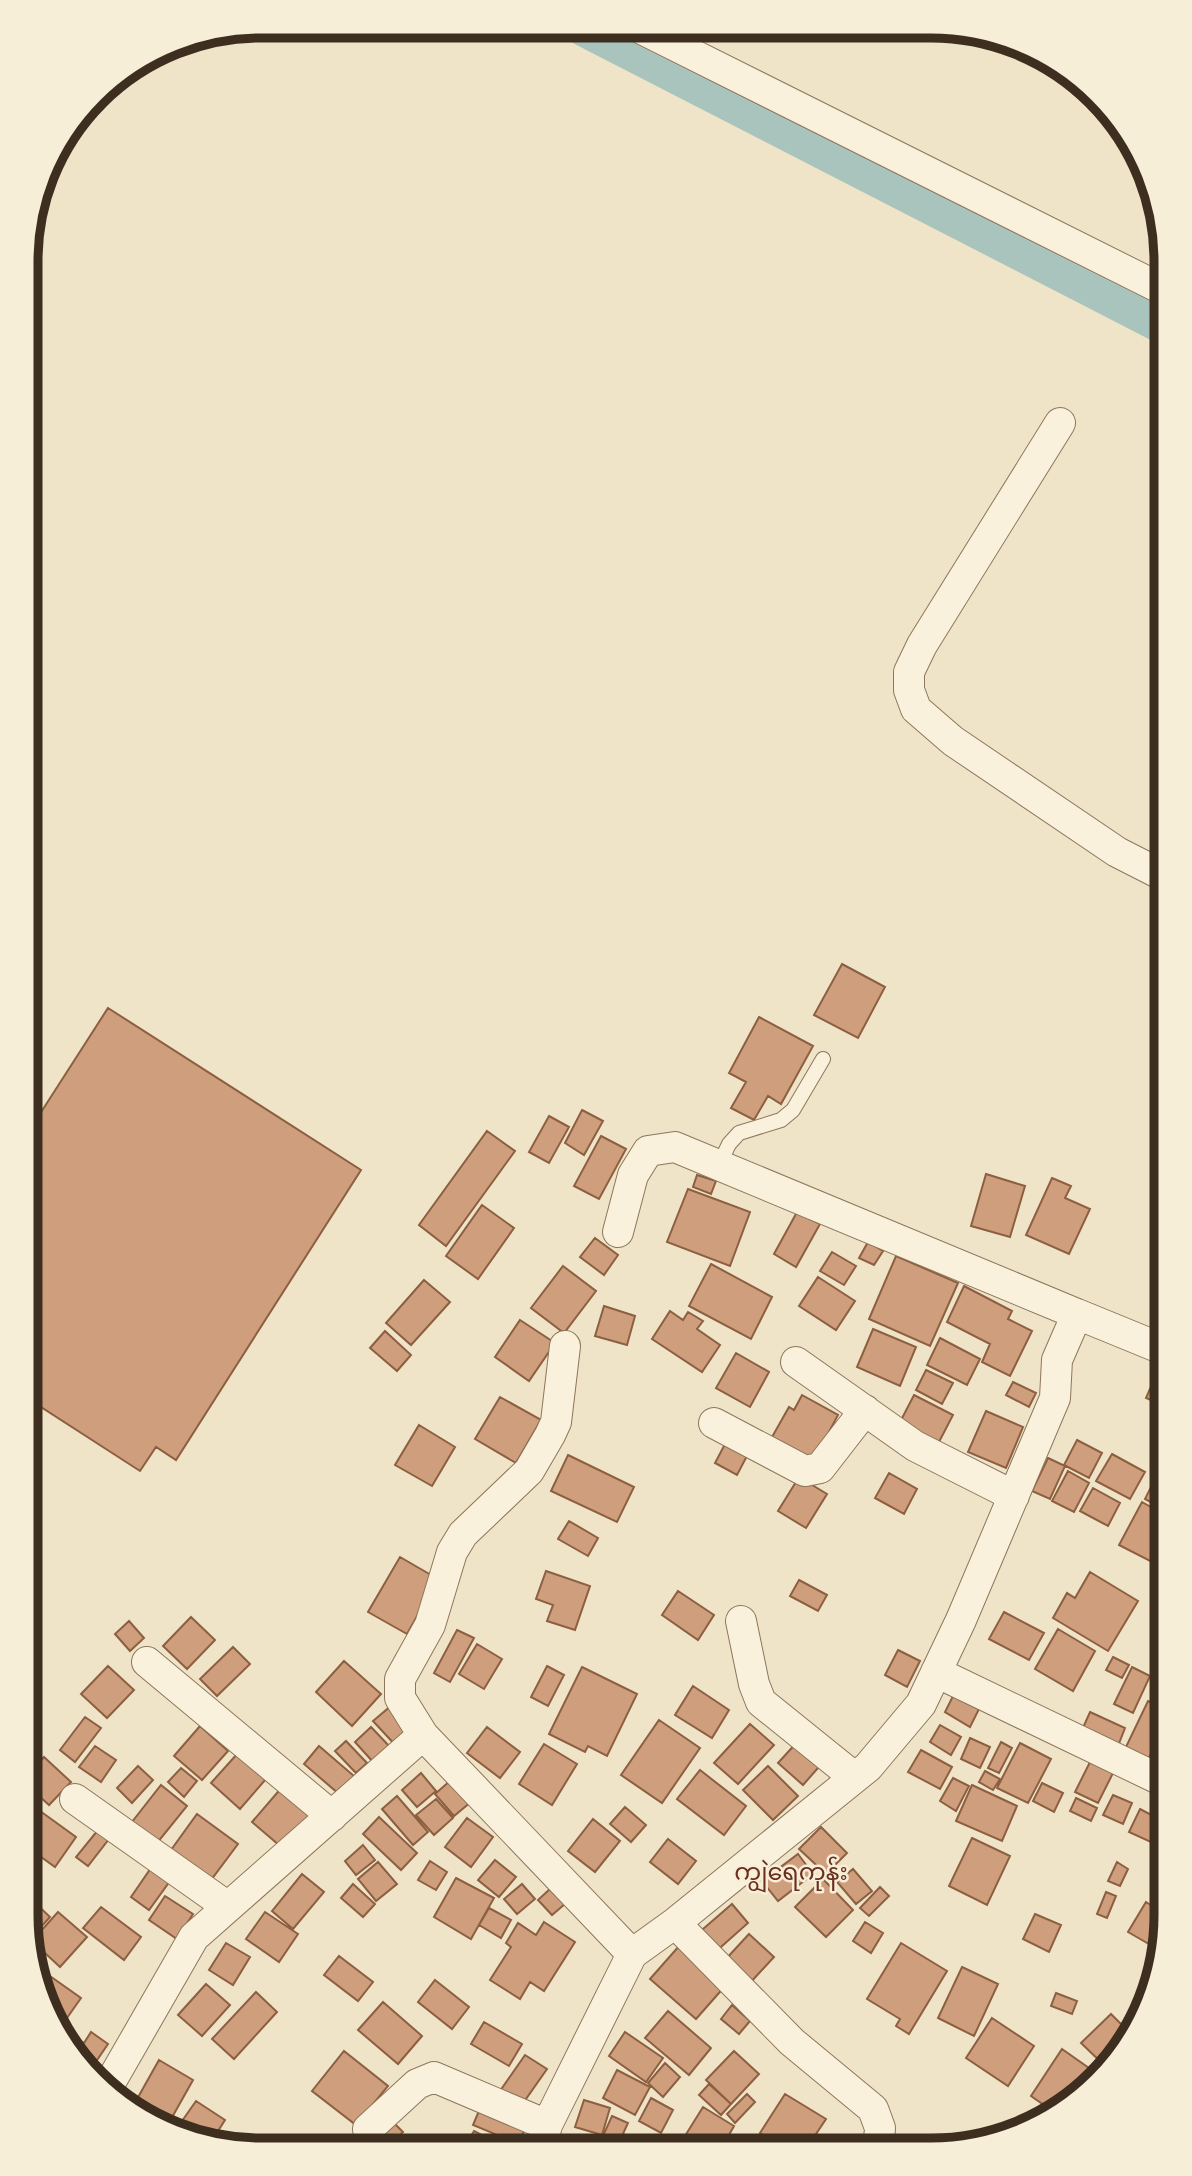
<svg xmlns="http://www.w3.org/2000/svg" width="1192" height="2176" font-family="Bitter,'Noto Sans Myanmar',serif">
	<rect width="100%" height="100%" fill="#f0e4c8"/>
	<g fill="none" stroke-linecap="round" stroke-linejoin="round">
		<path stroke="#a9c4bc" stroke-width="37" d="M584,28l582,299"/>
	</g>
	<path fill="#cf9f7d" stroke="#8d5f41" stroke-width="2" d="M842,964l43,23 -27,51 -44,-23z
		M108,1008l253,162 -185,290 -20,-13 -16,24 -107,-69 -6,10v-278z
		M759,1017l54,29 -32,58 -13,-8 -14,24 -23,-12 15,-26 -17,-9z
		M582,1110l21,11 -19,34 -19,-12z
		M549,1116l20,11 -20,36 -20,-11z
		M487,1131l28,20 -69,95 -27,-21z
		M601,1136l25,13 -27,50 -25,-13z
		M986,1174l39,12 -15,51 -39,-11z
		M697,1175l19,6 -5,13 -18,-7z
		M1052,1178l19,8 -6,12 25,11 -21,45 -43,-19z
		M688,1189l62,23 -20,54 -63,-24z
		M482,1205l32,23 -36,51 -32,-23z
		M797,1212l23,12 -24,43 -22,-13z
		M595,1238l23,17 -14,20 -24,-18z
		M868,1242l15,9 -9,14 -15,-7z
		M832,1252l24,14 -12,19 -24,-14z
		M896,1256l62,27 -28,63 -61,-27z
		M711,1264l61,33 -21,42 -62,-33z
		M563,1266l33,25 -32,42 -33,-25z
		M818,1277l37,24 -19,29 -37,-24z
		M424,1280l26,22 -39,43 -25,-22z
		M964,1286l48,25 -4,8 24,12 -22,45 -28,-14 8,-18 -43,-22z
		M604,1306l31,10 -8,29 -32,-9z
		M670,1311l13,9 5,-8 15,9 -6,8 23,16 -18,27 -50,-33z
		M520,1320l35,23 -26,38 -34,-24z
		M873,1329l43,18 -16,39 -43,-19z
		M385,1331l26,24 -14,16 -27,-23z
		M940,1338l40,21 -13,26 -40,-20z
		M736,1353l33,19 -19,35 -34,-19z
		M926,1370l27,13 -11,21 -26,-14z
		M1156,1375l9,4v27l-19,-8z
		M1013,1382l23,11 -7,14 -23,-12z
		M802,1395l36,20 -24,45 -42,-23 17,-30 5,3z
		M914,1395l39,20 -14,27 -39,-20z
		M500,1397l41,23 -25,43 -41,-24z
		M986,1411l37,16 -17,41 -38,-16z
		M419,1425l36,22 -23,39 -37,-21z
		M1077,1440l25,13 -13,25 -25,-13z
		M725,1444l22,12 -10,19 -22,-12z
		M1112,1454l33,18 -15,27 -34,-18z
		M568,1455l66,32 -17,35 -66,-31z
		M1048,1458l17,8 -15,33 -18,-8z
		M1165,1458v25l-10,-6z
		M1068,1471l21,12 -15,29 -22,-11z
		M889,1473l28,16 -13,25 -29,-16z
		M799,1477l28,17 -21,34 -28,-17z
		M1154,1481l11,6v10l-5,10 -15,-8z
		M1093,1488l27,15 -12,23 -28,-15z
		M1142,1502l23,13v28l-11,20 -35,-18z
		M569,1521l29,17 -10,18 -30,-17z
		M400,1557l38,22 -31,55 -39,-22z
		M546,1571l44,15 -15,44 -28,-9 6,-16 -17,-6z
		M1090,1572l48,29 -30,50 -55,-33 14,-25 8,5z
		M799,1580l28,15 -9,16 -28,-15z
		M678,1591l36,24 -16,25 -36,-25z
		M1004,1612l40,21 -15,27 -40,-21z
		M191,1617l24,23 -28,29 -24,-23z
		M129,1621l15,17 -14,13 -15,-17z
		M1058,1629l37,22 -22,40 -38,-22z
		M457,1630l17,8 -24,44 -16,-9z
		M477,1644l25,15 -18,30 -25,-15z
		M233,1647l17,17 -33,32 -17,-17z
		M898,1650l22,11 -13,26 -22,-12z
		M27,1656l12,10 -12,15z
		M1113,1657l16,8 -7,13 -16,-8z
		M344,1661l37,33 -29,32 -36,-34z
		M108,1666l26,24 -27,28 -26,-24z
		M547,1666l17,9 -16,31 -17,-9z
		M582,1667l55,27 -30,62 -19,-10 -3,6 -36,-18z
		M1132,1667l18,9 -17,37 -19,-9z
		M693,1686l36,24 -17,28 -37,-23z
		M953,1696l26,13 -9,18 -25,-15z
		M1148,1701l17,8v14l-17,37 -23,-11z
		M392,1705l26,28 -19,16 -26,-28z
		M1090,1712l35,16 -7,18 -36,-16z
		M85,1717l16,11 -26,34 -15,-12z
		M659,1720l41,28 -38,55 -41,-28z
		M750,1724l24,21 -36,39 -24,-21z
		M940,1725l21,12 -10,18 -21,-13z
		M200,1726l28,25 -26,29 -28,-24z
		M371,1727l20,21 -17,15 -19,-21z
		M487,1727l33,25 -20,26 -33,-25z
		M970,1738l20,9 -10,21 -19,-9z
		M800,1739l25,21 -22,25 -25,-22z
		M346,1741l21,22 -11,10 -21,-22z
		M1001,1742l11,6 -13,25 -11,-5z
		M1020,1743l31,16 -23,44 -31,-15z
		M544,1744l33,20 -25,41 -33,-21z
		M95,1746l21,14 -15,22 -22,-15z
		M319,1746l35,30 -15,18 -35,-30z
		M921,1750l31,17 -12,22 -32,-17z
		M238,1753l28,26 -26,30 -29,-26z
		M44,1757l27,25 -22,23 -23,-21v-8z
		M1091,1760l23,11 -16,32 -23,-11z
		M138,1766l15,14 -21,23 -15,-15z
		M768,1766l30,30 -25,24 -30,-30z
		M181,1768l16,13 -13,16 -16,-15z
		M700,1770l46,36 -22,29 -47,-36z
		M985,1771l15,8 -7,11 -14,-8z
		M421,1773l15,18 -19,16 -15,-17z
		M953,1778l16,8 -13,25 -16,-10z
		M451,1780l20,22 -17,14 -19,-22z
		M1042,1783l21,10 -9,19 -21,-11z
		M161,1785l26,21 -34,42 -25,-21z
		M972,1785l45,21 -15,35 -46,-20z
		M283,1786l34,29 -31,36 -34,-29z
		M1113,1795l19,8 -9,21 -20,-9z
		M397,1796l31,36 -15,13 -31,-36z
		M1076,1798l21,10 -6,13 -21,-10z
		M436,1799l17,19 -19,17 -18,-20z
		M29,1803l47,34 -21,30 -29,-21v-40z
		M625,1807l21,18 -15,17 -21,-18z
		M1140,1809l23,12 -10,22 -24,-11z
		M197,1814l41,30 -27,36 -40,-30z
		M379,1817l38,36 -16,17 -38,-36z
		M467,1818l26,19 -22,30 -26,-20z
		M593,1819l27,22 -25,31 -27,-21z
		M821,1827l26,26 -21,21 -27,-25z
		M98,1830l11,9 -21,27 -12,-9z
		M972,1838l38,18 -23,49 -38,-19z
		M668,1839l28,22 -18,23 -28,-22z
		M363,1845l12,15 -19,15 -11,-14z
		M798,1854l15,20 -35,27 -16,-20z
		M495,1860l21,17 -17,20 -21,-17z
		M430,1861l17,11 -11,18 -18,-10z
		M378,1862l19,22 -21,17 -18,-22z
		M1117,1862l11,7 -8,17 -12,-5z
		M151,1868l19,13 -21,29 -18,-13z
		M853,1869l19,22 -16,13 -19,-22z
		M302,1874l22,18 -31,37 -21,-18z
		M456,1878l38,20 -23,41 -37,-22z
		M823,1879l30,31 -27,27 -31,-30z
		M353,1884l22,20 -12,13 -22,-19z
		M522,1884l13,15 -18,15 -13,-15z
		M880,1887l9,9 -20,20 -9,-8z
		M551,1888l14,16 -13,11 -14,-15z
		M1106,1892l10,4 -9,22 -10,-4z
		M28,1896l22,21 -20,22 -4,-25z
		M165,1896l28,18 -16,25 -28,-19z
		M1146,1902l19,12v15l-11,18 -26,-15z
		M732,1904l16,19 -35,31 -17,-19z
		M101,1907l40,30 -17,23 -41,-32z
		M489,1908l22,12 -10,18 -22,-13z
		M58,1912l29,25 -27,30 -28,-26z
		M265,1912l33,22 -19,28 -33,-23z
		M1035,1914l26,11 -12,27 -26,-13z
		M544,1922l31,20 -31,49 -14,-9 -10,17 -30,-19 21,-33 -5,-4 12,-20 18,12z
		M865,1922l18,11 -12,20 -18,-12z
		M749,1934l25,23 -24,26 -25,-23z
		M226,1943l24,14 -17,28 -24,-15z
		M901,1943l46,28 -38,63 -13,-8 4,-7 -33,-20z
		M680,1945l46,40 -30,34 -46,-40z
		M339,1956l34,26 -15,19 -34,-26z
		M962,1967l36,17 -24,52 -36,-18z
		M40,1969l41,29 -19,27 -23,-35 -3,-16z
		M435,1980l34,27 -17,22 -34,-27z
		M206,1984l24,21 -28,31 -24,-21z
		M256,1992l21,20 -43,47 -22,-20z
		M1056,1993l21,8 -5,13 -21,-8z
		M383,2002l39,34 -24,28 -40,-34z
		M732,2005l18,16 -11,13 -18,-15z
		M668,2011l43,37 -22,27 -44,-37z
		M1111,2014l20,20 -12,20 -13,13 -25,-24z
		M992,2018l42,28 -26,40 -42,-28z
		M484,2022l38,22 -13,22 -38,-22z
		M67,2032l17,11 7,-11 17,12 -17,25z
		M625,2032l38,26 -17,24 -37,-26z
		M1062,2049l34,24 -23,28 -19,11 -23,-16z
		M344,2051l44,35 -32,39 -44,-34z
		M734,2051l25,23 -28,30 -25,-24z
		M525,2055l22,14 -26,37 -21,-15z
		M159,2060l34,20 -27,48 -8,-2 -26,-18z
		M665,2063l15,14 -17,20 -15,-14z
		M617,2070l33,17 -15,28 -32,-17z
		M709,2084l22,20 -10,11 -22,-20z
		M747,2094l8,8 -20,21 -8,-9z
		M785,2094l41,25 -20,30h-20l-26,-16z
		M651,2098l22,12 -12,23 -22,-12z
		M584,2100l26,8 -8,27 -27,-8z
		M196,2101l29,19 -14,22 -36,-11z
		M481,2106l45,19 -7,19 -46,-19z
		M703,2107l31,19 -13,23h-33l-8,-5z
		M612,2116l16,7 -12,26h-19z
		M388,2117l15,15 -16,16h-9l-11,-10z
		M474,2131l32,17h-25l-13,-7z
		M625,2135l21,10 -2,4h-26z"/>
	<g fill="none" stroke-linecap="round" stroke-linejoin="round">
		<g stroke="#8d765c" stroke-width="16">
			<path id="lane" d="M719,1165l10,-21 10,-11 42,-13 12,-10 30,-51"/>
		</g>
		<g stroke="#8d765c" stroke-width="32">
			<path id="street" d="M642,29l524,262
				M1060,423l-138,222 -13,27v18l7,19 37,32 164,111 49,25
				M618,1232l15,-57 15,-24 27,-4 402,167
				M565,1346l-9,76 -6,13 -21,36 -66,63 -11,18 -22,73 -30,54v19l23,37 209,219
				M796,1362l119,84 99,50
				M714,1423l91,48 15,-3 45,-58
				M741,1621l13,63 7,18 93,75
				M147,1662l185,154
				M936,1672l229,110
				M75,1799l153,108
				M675,1923l117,119 81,67 7,19 -2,22
				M106,2090l88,-153 229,-202
				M368,2129l49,-45 17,-7 113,48
				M541,2149l6,-24 85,-171 43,-31 193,-156 53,-63 40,-84 94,-222 2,-38 20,-46 88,36"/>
		</g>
		<use href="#lane" stroke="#faf1dc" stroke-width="14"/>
		<use href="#street" stroke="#faf1dc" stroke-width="30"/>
	</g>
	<g text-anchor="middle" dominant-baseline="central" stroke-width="5" stroke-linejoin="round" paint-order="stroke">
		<g font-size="24" fill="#6b2e1e" stroke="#f7eed8">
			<text x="791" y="1872">ကျွဲရေကုန်း</text>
		</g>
	</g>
	<path d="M0 0H1192V2176H0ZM261 38H931A223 223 0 0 1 1154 261V1915A223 223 0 0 1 931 2138H261A223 223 0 0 1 38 1915V261A223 223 0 0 1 261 38Z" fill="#f7eed8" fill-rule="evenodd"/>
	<path fill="none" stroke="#3d2e20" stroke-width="9" d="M261 38H931A223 223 0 0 1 1154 261V1915A223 223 0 0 1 931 2138H261A223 223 0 0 1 38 1915V261A223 223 0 0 1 261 38Z"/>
</svg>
